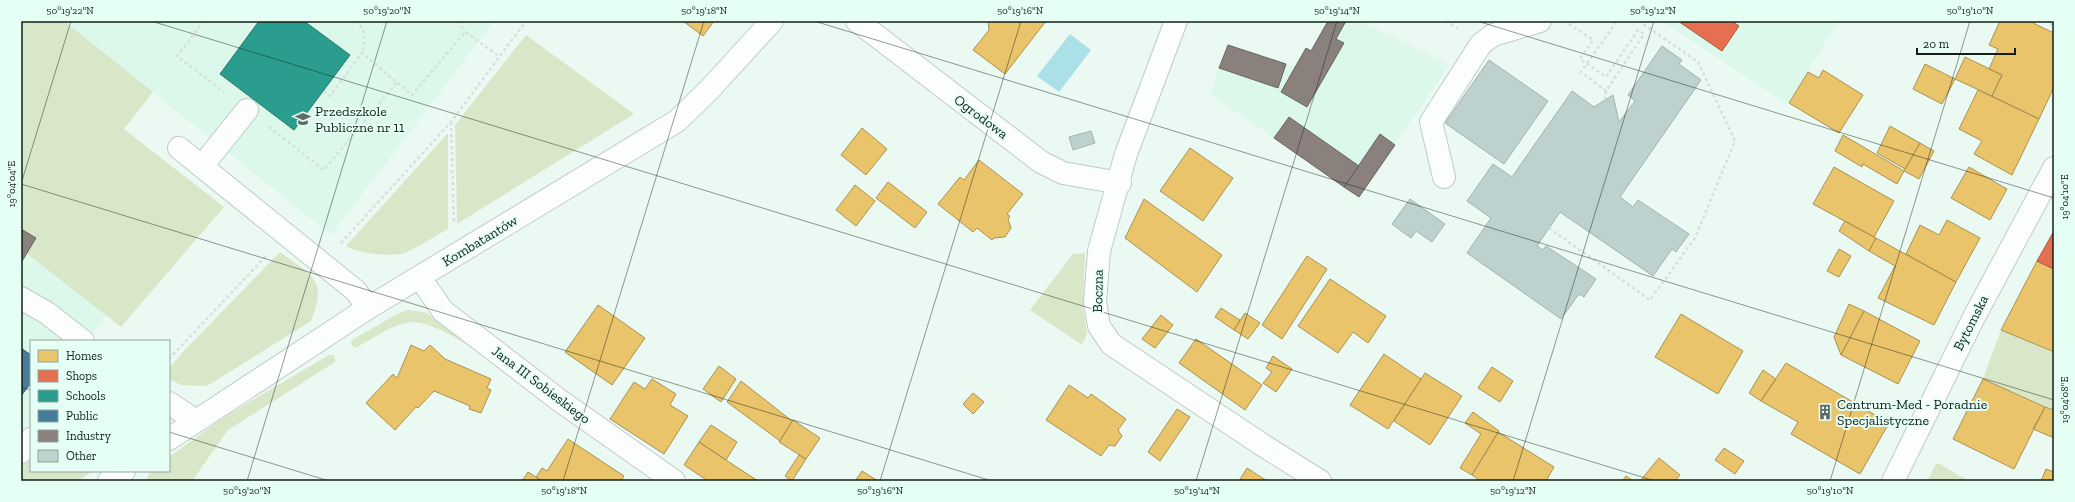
<svg xmlns="http://www.w3.org/2000/svg" width="2075" height="502" font-family="'Zilla Slab',serif">
	<rect width="100%" height="100%" fill="#ebf9f3"/>
	<path fill="#dbf8eb" d="M64,21h430l-163,214z
		M1328,21h32l89,44 -90,132 -149,-103 18,-49 67,22 11,-19 5,2z
		M1662,21h177l-52,83z
		M21,249l85,66 -18,26h-57v81l-10,14z"/>
	<path fill="#d8e7c8" d="M21,21h43l89,71 -29,37 100,78 -103,120 -100,-78z
		M526,35l108,79 -177,110 -2,-99z
		M448,133v96c-11,6 -37,23 -47,25 -17,2 -40,0 -55,-8z
		M280,252c32,24 48,26 31,69l-104,65 -26,-1 -12,-6v-11l14,-16z
		M1085,253l-2,54 4,27 -5,11 -52,-35 43,-56z
		M408,310l16,2 14,8 44,34c-19,-11 -55,-37 -77,-31 -17,4 -34,17 -50,25l-4,-3 1,-5 45,-26z
		M2001,330l53,23v57l-71,-31z
		M329,355h5l1,7 -107,68 -36,51h-46l4,-10h19v-14l58,-42z
		M31,452v19h62l-15,10h-57v-17z
		M1936,464h4l28,17h-41z"/>
	<path fill="#abe0e8" d="M1070,34l21,16 -32,42 -22,-16z"/>
	<path fill="#e9c46a" stroke="#a99252" d="M683,21h31l-11,15z
		M988,21h58l-41,53 -32,-24 16,-20z
		M2000,21h29l25,12v54l-15,32 -47,-23 10,-21 -13,-6 9,-20 -9,-4z
		M1965,57l37,18 -10,21 -37,-17z
		M1925,64l30,15 -13,25 -29,-15z
		M1823,70l40,25 -24,38 -50,-30 19,-31 11,6z
		M1978,90l61,29 -27,56 -38,-21 8,-13 -23,-12z
		M1890,126l30,17 -15,26 -28,-16z
		M862,128l25,21 -21,26 -25,-20z
		M1843,135l61,36 -7,13 -34,-20 -1,3 -27,-16z
		M1920,143l14,8 -15,28 -15,-8z
		M1190,148l43,30 -30,43 -43,-30z
		M979,160l44,34 -16,20 3,2 -2,3 3,9 -6,9 -11,1 -2,2 -15,-12 -4,4 -35,-28 22,-27 4,3z
		M1834,167l60,34 -20,36 -61,-33z
		M1969,167l38,22 -17,31 -39,-22z
		M888,182l39,30 -12,16 -39,-30z
		M855,185l20,16 -19,25 -20,-16z
		M1144,199l78,56 -25,37 -72,-54z
		M1947,220l33,18 -24,44 -50,-28 14,-29 19,10z
		M1845,221l31,17 -7,13 -30,-20z
		M1876,238l80,44 -22,43 -56,-27 17,-32 -26,-15z
		M1839,249l12,7 -12,21 -12,-6z
		M1307,256l20,13 -45,70 -20,-14z
		M2037,261l17,8v83l-53,-22z
		M1330,279l56,37 -18,27 -15,-11 -15,21 -40,-27z
		M1849,304l15,7 -23,44 -7,-18z
		M598,305l47,33 -33,47 -47,-33z
		M1221,308l19,12 -6,10 -19,-13z
		M1864,311l56,30 -22,43 -57,-29z
		M1245,313l15,10 -12,16 -14,-9z
		M1681,314l62,37 -25,43 -63,-37z
		M1161,315l12,10 -18,23 -13,-9z
		M1196,339l66,46 -17,25 -66,-47z
		M411,345l13,6 6,-6 15,14 46,20 -4,9 4,2 -10,23 -12,-4 1,-3 -36,-15 -16,17 -2,-1 -21,23 -29,-27 27,-29 4,4z
		M1384,354l37,25 -33,50 -38,-24z
		M1273,356l19,13 -16,23 -13,-9 9,-11 -6,-4z
		M1786,363l103,60 -29,51 -69,-40 7,-12 -37,-21z
		M719,366l17,13 -15,23 -18,-13z
		M1492,367l21,14 -13,21 -22,-14z
		M1763,370l13,9 -15,22 -12,-8z
		M1425,373l37,23 -32,49 -36,-24z
		M652,379l24,15 -6,11 18,11 -24,38 -54,-35 24,-37 11,7z
		M1983,379l62,28 -31,62 -61,-30z
		M741,381l51,40 -12,20 -53,-39z
		M1069,385l19,13 3,-4 35,25 -8,11 4,6 -7,10 -6,-1 -8,11 -55,-36z
		M973,393l11,9 -11,12 -10,-10z
		M2045,407l9,3v28l-21,-9z
		M1177,409l13,8 -30,44 -12,-9z
		M1473,412l26,19 -27,44 -12,-7 21,-34 -16,-11z
		M793,420l27,18 -14,21 -27,-17z
		M711,425l26,17 -11,18 -27,-18z
		M1498,432l56,35 -8,14h-65l-9,-6z
		M568,439l56,37 -3,5h-79l-6,-4 6,-9 5,3z
		M699,442l27,18 32,21h-50l-24,-16z
		M1724,448l20,13 -9,13 -20,-14z
		M799,455l7,4 -14,22 -7,-5z
		M1659,458l21,17 -5,6h-35z
		M1247,468l20,13h-28z
		M2046,469l8,3v9h-13z
		M862,471l16,10h-23z
		M528,472l8,5 6,4h-20z
		M1626,476l7,5h-11z"/>
	<path fill="#e76f51" stroke="#a75740" d="M1678,21h54l7,5 -17,25z
		M2054,231v38l-17,-8z"/>
	<path fill="#2a9d8f" stroke="#23776c" d="M259,21h45l46,34 -56,75 -74,-56z"/>
	<path fill="#457b9d" stroke="#365f76" d="M21,348l10,7v28l-10,13z"/>
	<path fill="#8a817c" stroke="#66645f" d="M1328,21h18l-10,18 8,4 -37,64 -26,-15 25,-44 5,3z
		M1228,45l58,19 -8,24 -59,-20z
		M1289,117l70,49 -15,21 -70,-49z
		M1380,134l15,11 -36,52 -15,-10z
		M21,229l15,9 -15,25z"/>
	<path fill="#bdd1ce" stroke="#a5b2af" d="M1662,46l20,14 -3,4 22,16 -81,117 13,10 5,-7 51,34 -13,18 -4,-3 -19,27 -93,-64 -23,34 6,4 3,-4 50,33 -12,18 -5,-3 -18,25 -94,-66 24,-35 -24,-17 26,-37 19,13 60,-86 22,16 19,-12 6,27 16,-21 -7,-6z
		M1489,60l59,41 -44,63 -59,-41z
		M1091,131l4,12 -22,7 -4,-13z
		M1410,199l35,25 -13,18 -16,-11 -5,7 -19,-14z"/>
	<g fill="none" stroke-linecap="round" stroke-linejoin="round">
		<g stroke="#c0cbc6" stroke-width="24">
			<path id="minor" d="M857,21l184,141 22,11 57,10
				M1176,21l-50,133 -27,97 -4,51 4,24 12,18 150,100 59,37
				M179,148l177,143 12,17
				M202,166l45,-56
				M1444,177l-13,-55 50,-78 12,-9 47,-14
				M420,278l23,33 116,89 115,81
				M21,298l26,15 36,28
				M169,403l27,18
				M169,439l199,-131 309,-187 32,-31 63,-69
				M21,452l10,-13
				M109,481l15,-10
				M1893,481l81,-164 80,-149"/>
		</g>
		<path stroke="#d9dddb" stroke-width="2.5" stroke-dasharray="3 3" stroke-linecap="butt" d="M204,21l-27,35 47,36
			M355,21c12,9 11,19 7,32
			M458,21l7,11
			M1446,21l12,7
			M2045,21l9,5
			M1569,24l24,16 -13,19 26,18 32,-47 6,4 -38,57 -1,8
			M324,91l6,5 32,-43 50,42 53,-63 34,24
			M1606,91l-25,-19 36,-51
			M451,122l3,101
			M269,127l55,43 73,-88
			M1549,228l101,72 45,-62 40,-97 -37,-79 -59,-41
			M341,243l110,-121 75,-101
			M169,359l98,-104"/>
		<use href="#minor" stroke="#fcfefd" stroke-width="22"/>
	</g>
	<path fill="none" stroke="#131f1a" stroke-width="1" stroke-opacity="0.45" d="M151,21l1504,460M814,21l1240,379M1477,21l577,177M21,184l971,297M21,184l50,-163M21,387l10,3M169,432l160,49M247,481l140,-460M563,481l141,-460M880,481l141,-460M1196,481l141,-460M1513,481l141,-460M1830,481l140,-460"/>
	<defs>
		<g id="school-bare" transform="scale(1.2)"><path d="M0-5L7-2L0 1L-7-2ZM-4 1L0 2.5L4 1V4Q0 6-4 4Z" fill="#5f6b66" stroke="#e5fff4" stroke-width="2.5" paint-order="stroke"/></g>
		<g id="building-bare" transform="scale(1.2)"><path d="M-4-6H4V6H1V3H-1V6H-4ZM-2.5-4.3h1.7v1.8h-1.7ZM.8-4.3h1.7v1.8H.8ZM-2.5-1h1.7V.8h-1.7ZM.8-1h1.7V.8H.8Z" fill="#5f6b66" stroke="#e5fff4" stroke-width="2.5" paint-order="stroke"/></g>
	</defs>
	<g fill-rule="evenodd">
		<use href="#school-bare" x="303" y="119"/>
		<use href="#building-bare" x="1825" y="412"/>
	</g>
	<g text-anchor="middle" dominant-baseline="central" stroke-width="4" stroke-linejoin="round" paint-order="stroke">
		<g font-size="14" fill="#131f1a" stroke="#e5fff4" text-anchor="start">
			<text x="315" y="111">Przedszkole<tspan x="315" dy="16">Publiczne nr 11</tspan></text>
			<text x="1837" y="404">Centrum-Med - Poradnie<tspan x="1837" dy="16">Specjalistyczne</tspan></text>
		</g>
		<g font-size="14" fill="#131f1a" stroke="#e5fff4">
			<text transform="translate(981 117) rotate(37)">Ogrodowa</text>
			<text transform="translate(480 241) rotate(-31)">Kombatantów</text>
			<text transform="translate(1098 291) rotate(-89)">Boczna</text>
			<text transform="translate(1971 323) rotate(-63)">Bytomska</text>
			<text transform="translate(541 385) rotate(37)">Jana III Sobieskiego</text>
		</g>
	</g>
	<rect width="2075" height="502" fill="none" stroke="#e5fff4" stroke-width="44"/>
	<rect x="30" y="340" width="140" height="132" fill="#e5fff4" stroke="#91a59d"/>
	<rect x="38" y="350" width="20" height="12" fill="#e9c46a" stroke="#91a59d"/>
	<text x="66" y="360" font-size="12" fill="#131f1a">Homes</text>
	<rect x="38" y="370" width="20" height="12" fill="#e76f51" stroke="#91a59d"/>
	<text x="66" y="380" font-size="12" fill="#131f1a">Shops</text>
	<rect x="38" y="390" width="20" height="12" fill="#2a9d8f" stroke="#91a59d"/>
	<text x="66" y="400" font-size="12" fill="#131f1a">Schools</text>
	<rect x="38" y="410" width="20" height="12" fill="#457b9d" stroke="#91a59d"/>
	<text x="66" y="420" font-size="12" fill="#131f1a">Public</text>
	<rect x="38" y="430" width="20" height="12" fill="#8a817c" stroke="#91a59d"/>
	<text x="66" y="440" font-size="12" fill="#131f1a">Industry</text>
	<rect x="38" y="450" width="20" height="12" fill="#bdd1ce" stroke="#91a59d"/>
	<text x="66" y="460" font-size="12" fill="#131f1a">Other</text>
	<path d="M1917 48v6h98v-6" fill="none" stroke="#131f1a" stroke-width="2"/>
	<text x="1923" y="48" font-size="12" fill="#131f1a" stroke="#e5fff4" stroke-width="3" paint-order="stroke">20 m</text>
	<rect x="22" y="22" width="2031" height="458" fill="none" stroke="#131f1a" stroke-width="1.5"/>
	<g font-size="10" text-anchor="middle" fill="#131f1a">
		<text x="70" y="14">50°19'22"N</text>
		<text x="387" y="14">50°19'20"N</text>
		<text x="704" y="14">50°19'18"N</text>
		<text x="1020" y="14">50°19'16"N</text>
		<text x="1337" y="14">50°19'14"N</text>
		<text x="1653" y="14">50°19'12"N</text>
		<text x="1970" y="14">50°19'10"N</text>
		<text transform="translate(11 184) rotate(-90)" y="4">19°04'04"E</text>
		<text transform="translate(2064 197) rotate(-90)" y="4">19°04'10"E</text>
		<text transform="translate(2064 400) rotate(-90)" y="4">19°04'08"E</text>
		<text x="247" y="494">50°19'20"N</text>
		<text x="564" y="494">50°19'18"N</text>
		<text x="880" y="494">50°19'16"N</text>
		<text x="1197" y="494">50°19'14"N</text>
		<text x="1513" y="494">50°19'12"N</text>
		<text x="1830" y="494">50°19'10"N</text>
	</g>
</svg>
